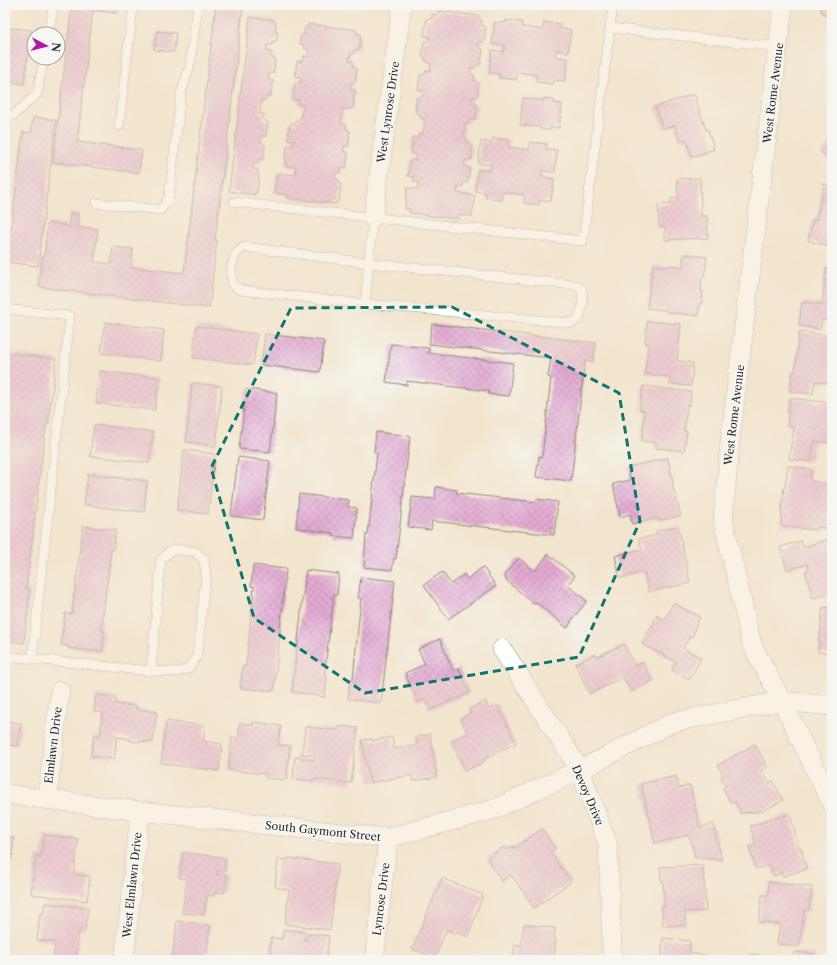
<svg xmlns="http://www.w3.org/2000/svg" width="837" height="965" font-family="'Libre Caslon Text',serif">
	<defs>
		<pattern id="building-cross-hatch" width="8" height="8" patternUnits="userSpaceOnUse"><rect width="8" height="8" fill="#e3abd3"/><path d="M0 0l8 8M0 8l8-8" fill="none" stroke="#c393b5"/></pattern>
	</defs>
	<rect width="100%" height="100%" fill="#f6f6f2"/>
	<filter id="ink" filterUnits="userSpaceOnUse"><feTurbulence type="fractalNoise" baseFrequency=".025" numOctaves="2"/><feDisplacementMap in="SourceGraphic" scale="8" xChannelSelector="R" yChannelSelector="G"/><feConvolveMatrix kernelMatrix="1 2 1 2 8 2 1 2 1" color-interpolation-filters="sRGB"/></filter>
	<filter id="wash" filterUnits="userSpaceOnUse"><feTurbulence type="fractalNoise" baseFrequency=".012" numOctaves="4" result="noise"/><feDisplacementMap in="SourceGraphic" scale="16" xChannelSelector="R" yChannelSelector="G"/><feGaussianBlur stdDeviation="0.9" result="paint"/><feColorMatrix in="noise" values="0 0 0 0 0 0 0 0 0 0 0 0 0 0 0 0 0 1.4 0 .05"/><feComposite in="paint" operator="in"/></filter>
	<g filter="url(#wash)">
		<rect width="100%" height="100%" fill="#f2e5cd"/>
		<g id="blocks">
			<path fill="url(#building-cross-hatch)" d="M72,5h45l-1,8 -23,-3 -16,132 65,8 -3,23 -86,-11z
				M216,5h21l6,2 -28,233h2l-8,68 -170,-21 3,-30h2l4,-34 20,3 2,-13 9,1 -2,13 21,2 -4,33 17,2 2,-17 20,2 -2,18 53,6z
				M438,11l41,5 -1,4h4l-1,5 5,2 -2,15h-5l-1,5 5,2 -2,15h-5l-1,4h-4l-1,6 5,1 -1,5 5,3 -2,14h-5l-1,6 6,2 -2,14 -6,1v4l-4,-1 -2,15 5,1 -1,4 5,2 -1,15h-6l-1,5 6,3 -2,14 -5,1v4l-5,-1 -1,7 18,3 -3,20 -13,-1v4l-49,-6v-4h-5l2,-21 11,1v-7l-5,-1 1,-4 -6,-1 2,-16h6v-5l-5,-2 2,-16 5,1 1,-5 4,1 2,-15 -5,-1v-4l-5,-2 2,-15h5l1,-6 -5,-1 2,-15 5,-1 1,-4 4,1 1,-8 -5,-1v-3l-4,-2 2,-15 5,-1v-5h-5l2,-17h6v-5l5,1z
				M250,17l25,3v4h1l-1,8h3l-1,9h-4l-1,4h-5v7h4v4l4,3 -1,14h-5l-1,6 5,2 -2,15 -5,1 -1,3h-4l-1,14h4l-1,6 5,2 -2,14h-5v6l4,2 -1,15h-5v4h-5l-1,6 5,1 -1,5h2l-2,17h-2v3l-26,-4z
				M506,20l16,2v5l21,3 1,-8 16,2 -1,4 12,2 -3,22 -12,-2 -1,7 13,1 -3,23 -11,-1 -1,4 -17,-2 1,-7 -20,-3 -1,8 -17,-2v-4l-10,-1 3,-23 12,2 1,-7 -13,-1 3,-22 11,1z
				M308,24l49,6 -1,3 5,2 -2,15h-5v4h-4l-1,7h4v5l4,2 -2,15h-4l-1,6 5,1 -2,18h-3v2l-7,-1 -2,15h5v5l4,2 -2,15h-4l-1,5 5,2 -2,15h-5l-1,5 -4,-1 -1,7 4,1v4h2l-2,17h-2l-1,3 -48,-6v-3l-14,-2 3,-20 18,2 1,-8 -11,-1 2,-20h6l1,-6 -6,-1 2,-15 6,-1 1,-4h4l2,-14h-5l1,-5 -6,-1 2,-16h6v-6l-6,-1 2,-15 4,1v-2h3v-4l4,1 1,-8h-5l1,-4 -5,-1 1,-9h3l1,-8h3z
				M11,28l20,2 -7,54 -19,-2v-49z
				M157,31l19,2 -2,19 -20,-2z
				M694,94l12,36 2,-1 6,20 -22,8 -6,-18 -6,2 -5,-16 -12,4 -8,-22z
				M523,98l21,3v-3l10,2v3l8,1 -3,24 -8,-1 -1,3 -10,-1v-2l-20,-2z
				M33,117l23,3 -18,146 -33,-4 3,-32h3l12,-98 8,1z
				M493,138l16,2 -1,7 21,3 1,-8 17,2 -1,5 11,1 -2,22 -13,-1 -1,6 13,2 -3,22 -11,-1 -1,5 -15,-2 1,-8 -22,-3 -1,8 -17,-2 1,-5 -11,-2 3,-21 12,1 1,-6 -13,-2 3,-22 11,2z
				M832,141v21l-11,-9z
				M700,178l1,38h6l1,22 -43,2v-13h-6l-1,-22 13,-1v-5l7,-1 -1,-19z
				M824,184l8,2v61l-24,-6 5,-22 3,1z
				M684,254l23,3 -3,20h-2l-1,14h2l-1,12h-2l-2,13 -32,-4v-2l-19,-2 6,-43 17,2 1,-2 11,2z
				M826,268l6,1v52l-10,-1 -2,9 -21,-3 3,-24 20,2z
				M647,321l34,3 -4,37 16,2 -2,23 -22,-2 1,-7 -25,-3 3,-30 -3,-1z
				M105,322l59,8 -3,31 -60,-8z
				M432,324l164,19 -3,19 -8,-1 -14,120 -35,-4 3,-21 3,1 9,-79 -3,-1 3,-19 -122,-14z
				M196,326l61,8 -4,31 -60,-7z
				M799,332l33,4v45h-5l-1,2 -11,-2 -2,13 -23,-3 2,-19h3z
				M265,334l59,7 -4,31 -59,-7z
				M391,344l38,4 -1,5 85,10 -4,33 -21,-2 1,-3 -82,-10v4l-21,-3z
				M5,353l51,6 -8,65h-2l-20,165 4,1 -6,53 -19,-3z
				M100,371l59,7 -4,32 -59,-7z
				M192,383l30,3 -6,60 -30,-4z
				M643,386l48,6 -1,13h-3l-3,26h3l-3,20 -28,-3v-5l-14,-2 3,-30 -5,-1z
				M246,389l31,4 -7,59 -31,-3z
				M790,398l42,5v40l-18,-2 -3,21 -22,-3 5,-32 -7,-1z
				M94,425l59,7 -4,31 -59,-7z
				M376,432l34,4 -14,123 -2,-1 -2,12 -28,-3 2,-33 2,1 9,-82 -3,-1z
				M184,450l31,4 -7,60 -31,-4z
				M238,457l32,4 -7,59 -32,-4z
				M668,458l5,25h-1l9,33 -23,5v-3l-26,6 -2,-10 -10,3 -7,-33 17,-4 -2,-13z
				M788,466l23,3 -1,12 22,3v45l-15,-2 -1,3 -35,-4 1,-14h-1l3,-25h1z
				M88,474l59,7 -3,31 -60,-7z
				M436,487l21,3 -1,3 80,9 1,-3 21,3 -4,33 -122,-14 -1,9 -23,-3 4,-30 23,2z
				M299,494l50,6 -1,7 9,1 -3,30 -21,-2v-3l-37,-5z
				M83,526l33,4 -3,20h-2l-10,81h4l-3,21 -34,-4 1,-2 -8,-1 4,-32 7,1z
				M678,526l12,57 -41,9 -5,-20 -24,6 -5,-22 27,-7 -3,-10 18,-4 -1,-4z
				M832,538v54l-19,6 -8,-27 4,-1 -2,-6 -20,6 -7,-23 21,-6 2,6z
				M548,554l27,22 -8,9 20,16 -17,21h1l-4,6 -31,-26 -2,2 -28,-24 -1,-5 14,-17 16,13z
				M253,565l33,4 -12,122 -34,-3 3,-22h3l8,-80h-3z
				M483,567l13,19 -48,33 -24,-34 18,-13 9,12 13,-10 3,5z
				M306,570l33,4 -2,21h-3l-10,81h3l-2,21 -33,-5z
				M361,577l34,4 -14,122 -33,-4 2,-20h3l8,-81h-3z
				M673,603l27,14 -6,12 1,1 -3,7 -2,-1 -7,12 18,10 -11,21 -18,-9 4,-8 -34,-18 15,-28 8,4z
				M823,607l9,1v46l-14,-2z
				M440,639l13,32 6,-3 11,25 -40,17 -5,-11 -7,3 -13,-29 20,-9 -7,-15z
				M624,644l11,22 8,-4 9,19 -21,11 -8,-15 -33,17 -15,-30 20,-10 2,3z
				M96,695l20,2v7l21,2 -1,3 21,3 -4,30 -23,-1v-2l-13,-2 -3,22 -23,-3 3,-21 6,1 3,-24 -9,-1z
				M486,701l3,8 9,-4 18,38 -32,16 1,2 -20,10 -14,-30 17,-8 -8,-14 11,-6 -2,-4z
				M5,721l16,2 -3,23 -13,-2z
				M166,721l39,5 -2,15 19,3 -3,27 -58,-8z
				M253,722l28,4 -3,19 12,1 -4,34 -20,-2v-4l-38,-4 4,-32 6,1 2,-16 13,2z
				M339,726l19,2 -7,55 -38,-4v2l-20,-2 2,-22 19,3 1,-5 -13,-1 3,-27 33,3z
				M430,734l7,43 -24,4 -1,-6 -42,8 -8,-43 10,-1v2l20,-4 2,12 23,-4 -1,-8z
				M755,744l12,23 -6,3 8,13 4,-2 10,19 -20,11 -22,2 -6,-12 -4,2 -8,-15 3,-2 -5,-9 2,-1 -5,-11z
				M676,776l3,12 11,-3 10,43 13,-4 9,36 -27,-3 -6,-22 -34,8 -14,-59z
				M790,814l9,35 2,-1 6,21 -24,7 -1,-3 -8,3 -3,-11 -15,4 -7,-22 7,-2 -6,-19z
				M542,829l13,20 -5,3 21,30 -37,26 -23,-34 -9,7 -15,-22 18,-13 2,4 6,-4 1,2z
				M44,835l34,4 -4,36 16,1 -3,25 -56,-7 5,-38 5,1z
				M5,837l9,1 -2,21 -7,-1z
				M183,852l43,6 -2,14 -8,-1v3l11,1 -3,18 -9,-1 -1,4 -7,-1 -3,20 -22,-2 5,-34 -8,-1z
				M288,858l50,6 -8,66 -45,-6 4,-34 -14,-3 3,-28 9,1z
				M703,865l3,46 -21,1 1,13 -23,1 -1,-20h3l-2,-26 -2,1 -1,-14z
				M442,878l41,17 -15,42 -11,-5 -1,2 -10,-4 -11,28 -23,-9z
				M769,882l43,5 -3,24 -5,-1 -5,37 -22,-3 3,-20 -21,-2 3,-27h6z
				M45,903l43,5 -3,22 -6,-1 -3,31h-23l2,-18 -18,-2 3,-26h3z
				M177,921l33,4 -4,35h-34z
				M524,924l31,4 -1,11h2l-2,17h-4v4h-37l2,-15 6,1z
				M284,929l21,3 -1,8h3l1,-6 21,2 -3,23 -17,-2v3h-40l2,-22 11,1z
				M663,938l27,3 -1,12 23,3 -1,4h-48l-2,-1z
				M794,952l21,2v6h-66l1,-6 43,5z"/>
		</g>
	</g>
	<g filter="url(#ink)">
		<use href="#blocks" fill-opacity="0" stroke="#8e887c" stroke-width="1"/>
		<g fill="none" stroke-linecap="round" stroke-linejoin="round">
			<g stroke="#8e887c" stroke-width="10">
				<path id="service" d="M611,28l167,19
					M48,34l6,-29
					M5,117l9,-2 23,-21 7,-36
					M119,126l14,-119
					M234,202l349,39 30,-236
					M96,203l65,7 8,-12 12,-104 9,-29 8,-60
					M244,247l125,16 207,22 6,5 1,13 -4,15 -8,5 -206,-19 -125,-14 -8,-6 -1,-13 4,-17z
					M365,304l8,-86
					M5,309l65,7 -38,343
					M5,656l146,15 26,1 11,-3 9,-13 9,-81 -2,-15 -8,-8 -20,-3 -7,3 -8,8 -10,111"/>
			</g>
			<g stroke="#8e887c" stroke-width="20">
				<path id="minor" d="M783,5l-53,436 -7,79 29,125 30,56 50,103
					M373,218l29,-213
					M502,649l78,121 28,75 4,107v8
					M5,794l135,17 248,27 104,-28 88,-40 93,-48 109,-21 50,5
					M47,799l13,-108
					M124,960l16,-149
					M374,960l14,-122"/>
			</g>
			<g stroke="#8e887c" stroke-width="24">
				<path id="primary" d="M831,5h1"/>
			</g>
			<use href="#service" stroke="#fff" stroke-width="9"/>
			<use href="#minor" stroke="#fff" stroke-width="19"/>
			<use href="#primary" stroke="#fcba8e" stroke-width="22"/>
		</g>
	</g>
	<path d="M0 0H837V965H0ZM452,307l167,86 21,128 -61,136 -214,36 -111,-75 -43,-150 80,-160z" fill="#f2e5cd" fill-opacity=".55" fill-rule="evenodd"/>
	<path fill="none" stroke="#0f766e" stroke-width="3" stroke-dasharray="8 5" stroke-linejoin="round" d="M452,307l167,86 21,128 -61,136 -214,36 -111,-75 -43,-150 80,-160z"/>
	<g text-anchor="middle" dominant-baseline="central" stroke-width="4" stroke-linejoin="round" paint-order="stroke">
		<g font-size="11" fill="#2b2b2b" stroke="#f6f6f2">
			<text transform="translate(773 93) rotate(-83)">West Rome Avenue</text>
			<text transform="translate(388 112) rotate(-82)">West Lynrose Drive</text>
			<text transform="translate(734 415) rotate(-83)">West Rome Avenue</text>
			<text transform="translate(53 745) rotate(-83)">Elmlawn Drive</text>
			<text transform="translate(588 795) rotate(67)">Devoy Drive</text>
			<text transform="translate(323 831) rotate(6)">South Gaymont Street</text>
			<text transform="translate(132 885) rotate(-84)">West Elmlawn Drive</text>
			<text transform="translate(381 899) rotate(-83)">Lynrose Drive</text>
		</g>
	</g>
	<rect width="837" height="965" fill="none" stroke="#f6f6f2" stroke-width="20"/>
	<g transform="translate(46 46) rotate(97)"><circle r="19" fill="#f6f6f2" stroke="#a5a5a2"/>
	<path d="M0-3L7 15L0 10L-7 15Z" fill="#b5179e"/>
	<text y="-6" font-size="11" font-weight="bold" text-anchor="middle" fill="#2b2b2b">N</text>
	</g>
</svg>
